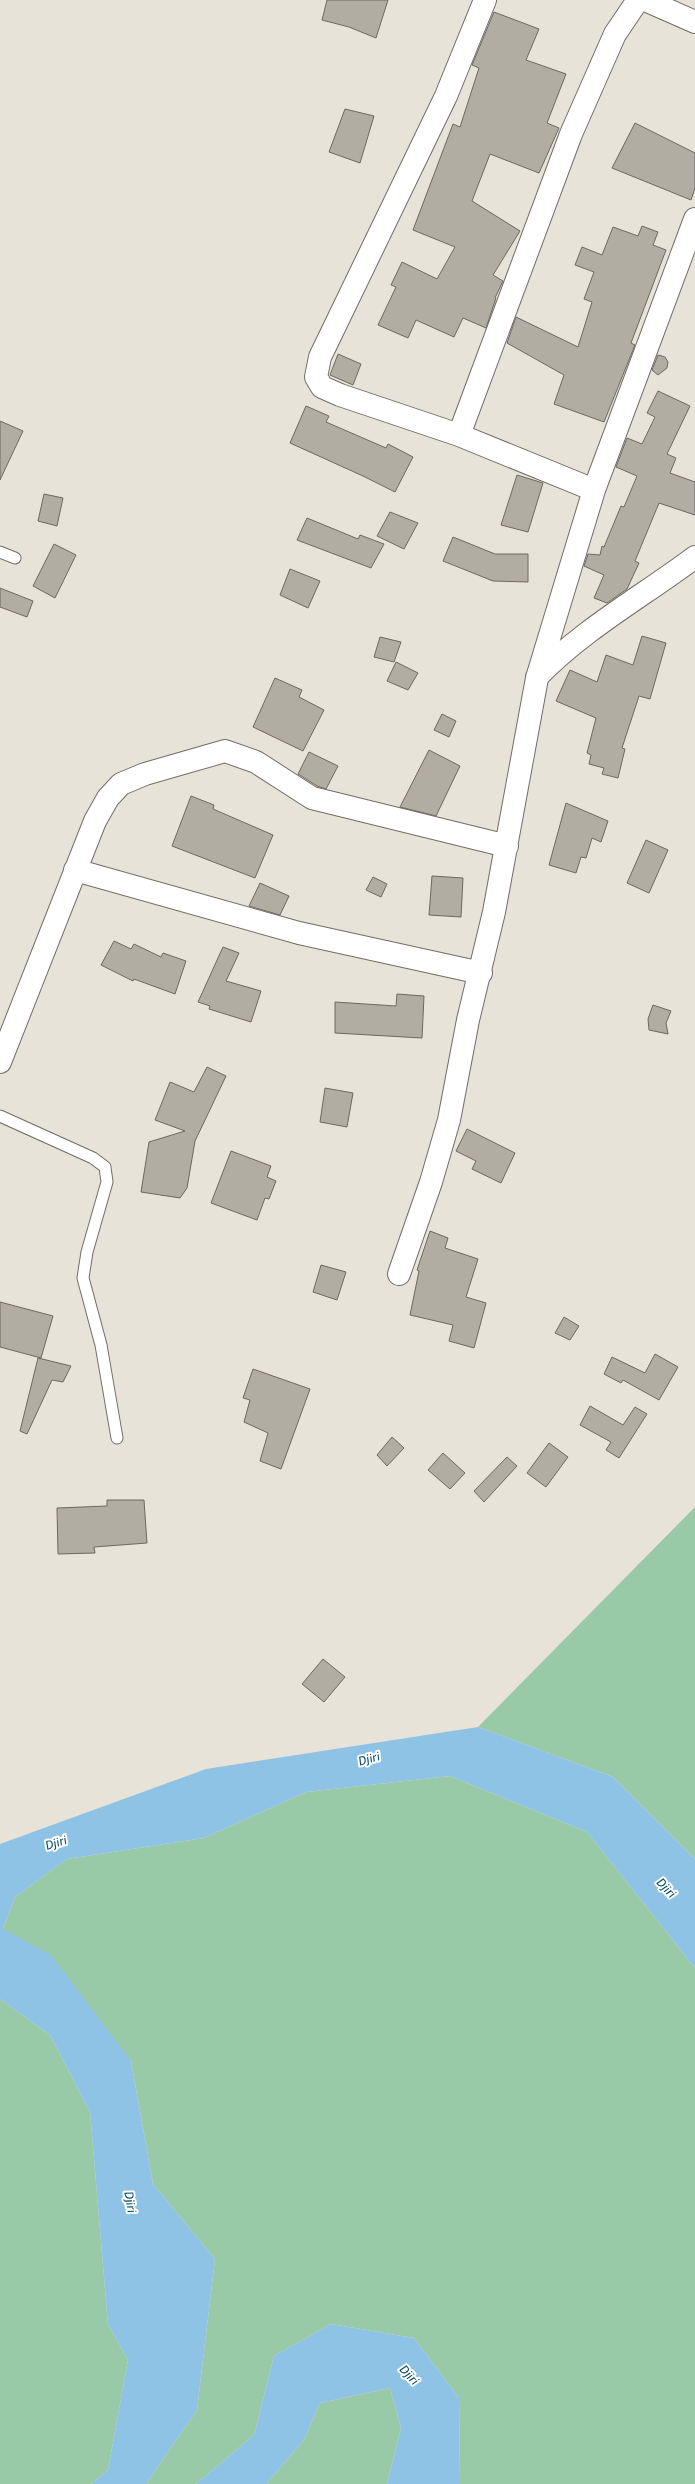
<svg xmlns="http://www.w3.org/2000/svg" width="695" height="2484" font-family="'Public Sans',sans-serif">
	<rect width="100%" height="100%" fill="#e8e3d9"/>
	<path fill="#99caa7" d="M695,1507v352l-82,-82 -135,-50z
		M450,1776l137,56 108,136v516h-235l-1,-86 -45,-60 -83,-14 -57,32 -20,79 -58,49h-50l51,-74 18,-151 -62,-75 -22,-123 -128,-132 12,-32 52,-38 137,-21 102,-46z
		M0,1999l50,36 40,77 18,212 20,36 -20,110 -17,14h-91z
		M390,2388l11,40 -14,56h-121l38,-44 16,-37z"/>
	<path fill="#8ec3e5" d="M478,1727l135,50 82,82v109l-108,-136 -137,-56 -144,16 -102,46 -137,21 -52,38 -12,32 48,26 80,106 22,123 62,75 -18,151 -51,74h-55l17,-14 20,-110 -20,-36 -18,-212 -40,-77 -50,-36v-155l206,-75z
		M331,2324l83,14 45,60 1,86h-73l14,-56 -11,-40 -70,15 -16,37 -38,44h-70l58,-49 20,-79z"/>
	<path fill="#b2ada3" stroke="#6d6860" d="M327,0h61l-12,38 -27,-11 -27,-7z
		M494,12l45,17 -13,31 40,14 -19,49 12,5 -20,45 -49,-19 -18,47 48,30 -27,44 10,6 -8,17h1l-10,30 -23,-10 -9,19 -38,-17 -8,18 -30,-13 18,-38 -5,-2 11,-23 35,17 18,-32 -42,-17 40,-106 7,3 19,-59 -7,-3z
		M345,109l29,7 -14,47 -31,-11z
		M635,123l60,30v35l-4,12 -79,-32z
		M642,226l16,6 -5,13 13,5 -35,93 4,2 -31,77 -50,-18 10,-29 -57,-32 9,-26 62,30 14,-45 -8,-3 10,-27 -19,-7 7,-18 20,8 11,-28 25,9z
		M338,354l23,10 -8,21 -23,-10z
		M658,355l7,2 3,5 -1,6 -9,7 -6,-5z
		M658,391l32,15 -23,48 9,4 -6,15 25,9v33l-36,-12 -24,58 4,2 -12,26 -20,14 -13,-5 10,-23 -20,-9 4,-12 12,1 2,-9 2,1 17,-41 3,1 13,-31 -21,-9 11,-29 15,6 13,-27 -8,-4z
		M306,406l23,10 -3,6 60,26 2,-4 25,13 -18,35 -32,-16 -73,-33z
		M0,421l23,10 -23,49z
		M517,475l26,8 -15,49 -27,-7z
		M44,494l19,4 -6,28 -19,-5z
		M390,512l28,11 -14,26 -27,-13z
		M307,518l51,21 2,-4 24,9 -13,24 -74,-28z
		M453,537l42,17h33v28l-35,-1 -50,-20z
		M54,544l22,11 -21,43 -22,-12z
		M290,569l30,12 -12,27 -28,-13z
		M0,588l33,13 -6,16 -27,-10z
		M642,636l24,7 -16,56 -11,-3 -17,52 3,1 -7,29 -16,-4 2,-6 -15,-4 2,-9 -4,-2 9,-35 -40,-17 14,-31 27,12 9,-27 27,10z
		M380,637l21,5 -7,20 -20,-5z
		M396,662l22,11 -10,17 -21,-9z
		M275,678l27,12 -3,7 25,13 -21,41 -50,-24z
		M442,714l14,7 -7,16 -15,-7z
		M429,750l31,16 -24,50 -36,-9z
		M309,752l29,14 -12,23 -9,-3 -19,-12z
		M191,796l23,9 -1,4 60,26 -18,43 -83,-32z
		M566,803l42,18 -7,21 -9,-4 -6,20 -5,-1 -5,16 -27,-8z
		M646,840l22,10 -19,43 -22,-10z
		M432,876l31,2 -2,39 -32,-2z
		M373,877l14,7 -6,13 -15,-7z
		M260,883l29,13 -9,19 -31,-9z
		M114,941l17,8 3,-5 27,13 2,-4 23,8 -11,33 -41,-15 -1,2 -32,-16z
		M223,947l16,6 -13,28 35,10 -10,31 -42,-13 1,-3 -12,-4z
		M397,994l27,2 -2,42 -87,-5v-31l61,4z
		M653,1005l18,6 -5,12 2,11 -19,-4 -1,-11z
		M207,1067l19,9 -31,65 -8,47 -7,10 -39,-6 8,-50 36,-11 -30,-11 15,-38 24,10z
		M325,1088l28,5 -6,34 -27,-5z
		M467,1129l48,24 -14,30 -29,-14 4,-8 -20,-10z
		M231,1151l40,15 -4,11 9,4 -7,18 -4,-1 -8,22 -46,-17z
		M430,1231l18,7 -3,10 33,11 -12,38 20,6 -12,45 -25,-7 4,-16 -43,-10 9,-44 -2,-1z
		M321,1265l25,7 -9,28 -24,-8z
		M0,1302l53,14 -12,42 -41,-11z
		M564,1317l15,9 -9,14 -15,-7z
		M655,1354l23,13 -19,33 -36,-20 -2,3 -17,-9 8,-17 33,16z
		M38,1358l33,8 -8,16 -11,-2 -25,54 -7,-3z
		M253,1369l57,20 -29,80 -21,-8 8,-28 -24,-11 6,-22 -7,-2z
		M590,1406l33,19 12,-18 12,7 -28,44 -13,-8 5,-8 -31,-17z
		M392,1437l12,11 -17,18 -10,-11z
		M549,1443l19,14 -22,30 -19,-14z
		M443,1453l22,20 -15,16 -22,-19z
		M507,1457l10,9 -33,36 -10,-11z
		M107,1500h37l3,43 -53,4 1,6 -37,1 -1,-46 50,-2z
		M323,1659l22,18 -21,25 -22,-18z"/>
	<g fill="none" stroke-linecap="round" stroke-linejoin="round">
		<g stroke="#726d65" stroke-width="13">
			<path id="service" d="M0,552l15,6
				M0,1116l93,42 12,9 2,15 -20,70 -4,26 18,67 16,93"/>
		</g>
		<g stroke="#726d65" stroke-width="24">
			<path id="minor" d="M485,0l-39,96 -126,261 -4,20 6,10 18,8 119,40 135,55
				M645,0l50,22
				M459,435l112,-301 44,-100 23,-34
				M537,677c45,-47 106,-81 158,-120
				M75,870l224,63 182,40
				M0,1062l95,-241 13,-23 13,-14 24,-10 80,-23 31,11 56,36 195,48
				M399,1274l32,-92 18,-62 19,-100 26,-108 43,-234 57,-188 101,-271"/>
		</g>
		<use href="#service" stroke="#fff" stroke-width="11"/>
		<use href="#minor" stroke="#fff" stroke-width="22"/>
	</g>
	<g text-anchor="middle" dominant-baseline="central" stroke-width="4" stroke-linejoin="round" paint-order="stroke">
		<g font-size="12" font-style="italic" fill="#004767" stroke="#fff">
			<text transform="translate(369 1759) rotate(-15)">Djiri</text>
			<text transform="translate(56 1843) rotate(-17)">Djiri</text>
			<text transform="translate(666 1888) rotate(47)">Djiri</text>
			<text transform="translate(130 2202) rotate(80)">Djiri</text>
			<text transform="translate(409 2375) rotate(47)">Djiri</text>
		</g>
	</g>
</svg>
